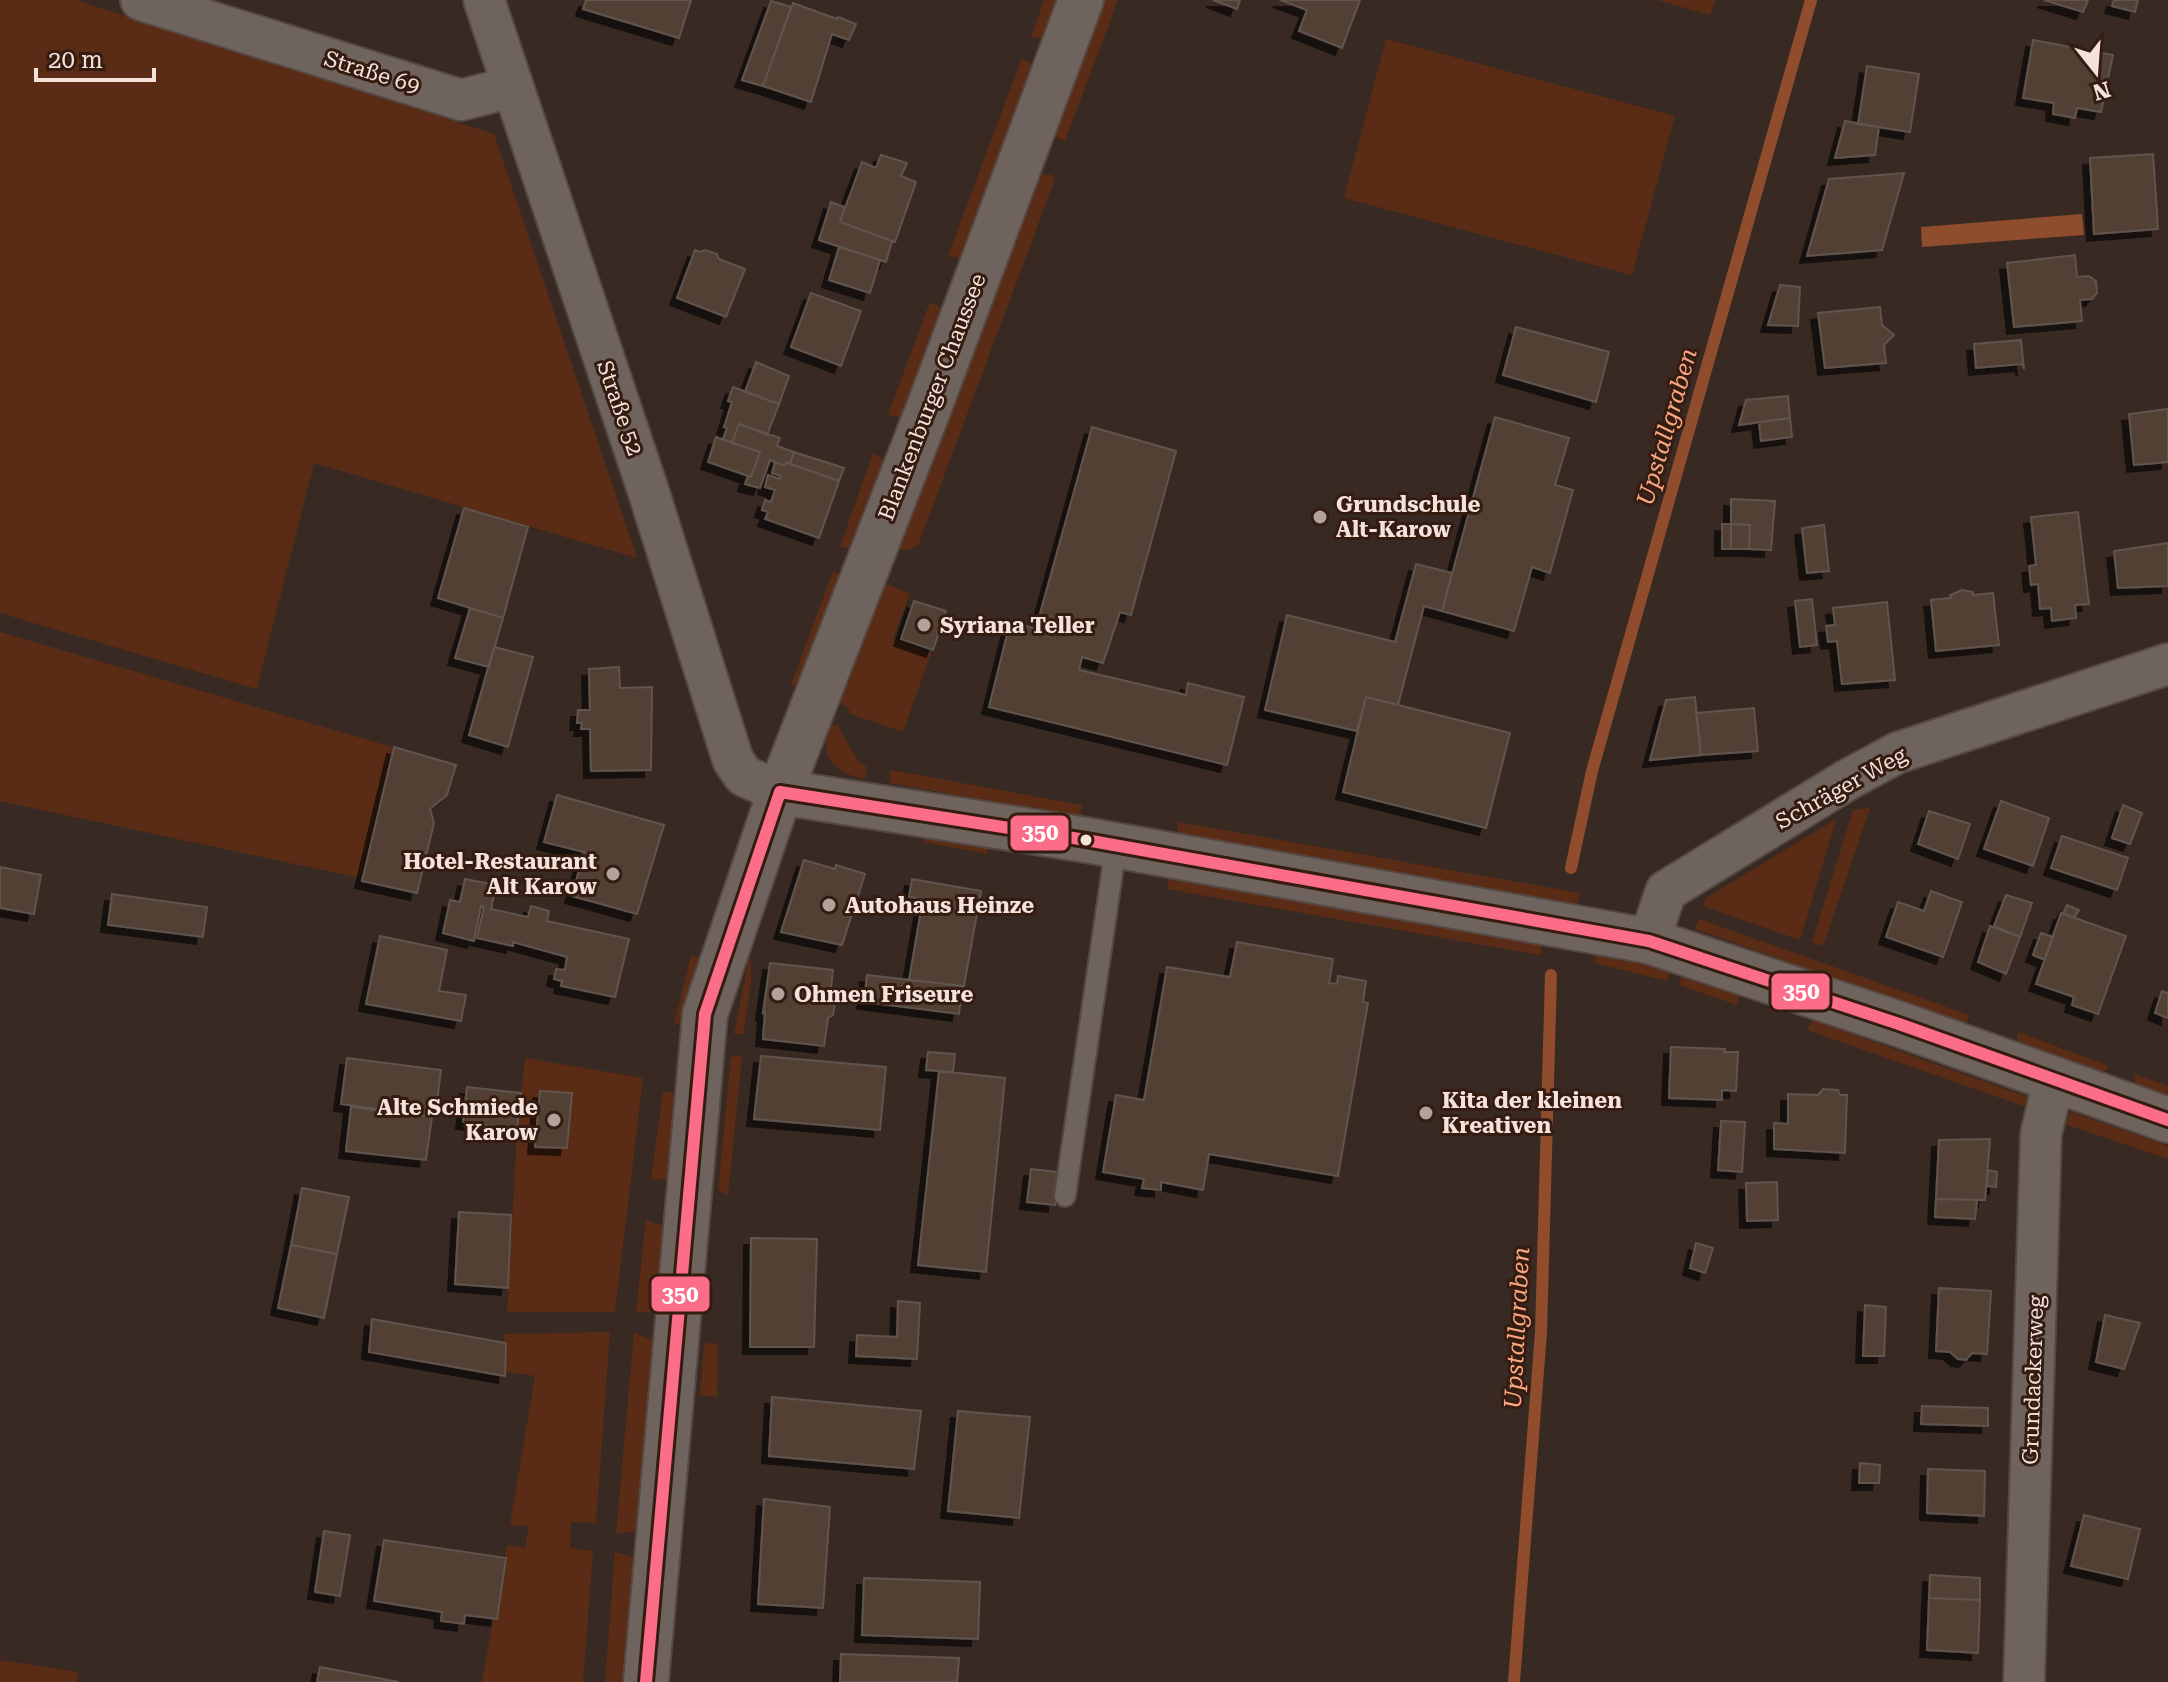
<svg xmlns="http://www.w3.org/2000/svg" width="2168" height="1682" font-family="'Roboto Serif',serif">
	<defs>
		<filter id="shadow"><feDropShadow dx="-7" dy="7" stdDeviation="0" flood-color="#0009"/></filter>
	</defs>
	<rect width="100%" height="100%" fill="#382a23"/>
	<path fill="#5b2c15" d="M0,0h76l418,134 143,424 -323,-95 -57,226 -257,-76z
		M1044,0h16l-15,39 -14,-2z
		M1100,0h18l-53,141 -15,-7z
		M1657,0h58l-5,15z
		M1386,39l289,77 -43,159 -288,-77z
		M1022,58l13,9 -73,191 -14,-2z
		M1035,173l17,2 2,7 -136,363 -11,5 -7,-1 -3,-13z
		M930,302l12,7 -40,108 -14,-2z
		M873,453l13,9 -33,86 -13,-1z
		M833,571l9,5 -42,112 -9,-3z
		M889,585l21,9 -17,44 38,15 -28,79 -52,-18 -4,-8 -13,-4 43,-114z
		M0,632l392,115 -32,131 -360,-77z
		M826,722l12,4 22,38 7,2 -2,13c-34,-6 -44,-24 -39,-57z
		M891,770l191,35 -2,12 -191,-34z
		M1870,808l-47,138 -11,-4 41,-132z
		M1836,819l-36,121 -97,-34 3,-8z
		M1178,822l402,71 -4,12 -399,-70z
		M927,832l61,10 -1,12 -63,-12z
		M1169,875l374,66 -3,14 -373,-66z
		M1699,919l270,96 -3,10 -271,-96z
		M1599,951l72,20 -4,10 -73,-18z
		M750,953l1,29 -8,52h-9z
		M691,956l11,2 -13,64 -15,2z
		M1683,974l56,20 -2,11 -58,-20z
		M1813,1020l214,77 2,11 -222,-78z
		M2018,1032l91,34 -6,7 -86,-30z
		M742,1055l-14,140 -10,-5 13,-133z
		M525,1058l118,20 -28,234h-108l10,-180z
		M2134,1074l34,12v10l-33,-12z
		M663,1091l18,3 -9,84 -21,2z
		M2071,1112l97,34v13l-103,-35z
		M646,1220l20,7 -6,84 -24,2z
		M610,1332l-14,191 -25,-1 -1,26 23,3 -10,131h-101l25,-137 18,3 4,-22 -19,-1 25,-149 -32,-5 1,-37z
		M634,1333l22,8 -15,190 -25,3z
		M704,1343l14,1 -1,53 -17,-2z
		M615,1552l25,7 -12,123h-23z
		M0,1660l78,12 -1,10h-77z"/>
	<path fill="#904d2e" d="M2082,214l2,21 -162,12 -1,-20z"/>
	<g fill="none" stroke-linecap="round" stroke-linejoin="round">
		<path stroke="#904d2e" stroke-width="12" d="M1571,868l21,-97 219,-771
			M1514,1682l27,-350 10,-357"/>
	</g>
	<path fill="#534036" stroke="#60544e" stroke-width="2" filter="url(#shadow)" d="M586,0h105l-12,38 -96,-29z
		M1213,0h27l-3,9z
		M1280,0h80l-18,48 -43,-17 8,-21z
		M2044,0h44l-5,12z
		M2114,0h24l-3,12 -23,-6z
		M771,1l20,6 -28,79 -21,-6z
		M793,3l44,16 1,-2 18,7 -7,16 -17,-6 -21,68 -48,-16z
		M2033,40l80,15 -12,57 -24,-4 -2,10 -22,-4 1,-11 -31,-5z
		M1867,66l52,8 -9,58 -52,-8z
		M1845,121l34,6 -4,28 -40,3z
		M2153,154l5,75 -64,5 -4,-76z
		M881,155l26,8 -6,13 15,6 -21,60 -55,-20 22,-60 14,6z
		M1904,173l-22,77 -75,6 22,-77z
		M831,202l14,5 -5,15 52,19 -6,21 -67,-22z
		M839,247l41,13 -10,33 -41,-13z
		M695,250l5,2 5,-2 12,4 2,5 26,10 -19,48 -49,-19z
		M2075,255l2,22 12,-1 7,5 1,12 -5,6 -12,1 2,21 -68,6 -7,-64z
		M1780,285l20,2 -2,39 -30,-1z
		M811,293l50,18 -20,55 -50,-19z
		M1880,307l2,18 12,10 -10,10 2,18 -61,5 -7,-55z
		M1516,327l93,25 -13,50 -93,-27z
		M2021,340l3,29 -2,-5 -46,4 -2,-24z
		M756,362l33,14 -10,28 -34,-12z
		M733,387l46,17 -12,31 -28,-11 -7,19 -9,-4 4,-11 -3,-1 8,-25 -4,-1z
		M1788,396l2,22 -51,7 7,-25z
		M2168,409v53l-34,3 -5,-51z
		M1495,417l74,21 -14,47 18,5 -23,83 -18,-6 -18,64 -72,-20z
		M1790,418l2,19 -31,4 -2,-19z
		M739,424l41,14 -3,8 17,6 -4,12 -4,-2 -2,4 -14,-6 -10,28 -15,-4 3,-8 3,1 9,-25 -28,-9z
		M1092,427l84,24 -45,164 -11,-3 -17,51 -21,-6 -3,13 107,25 2,-12 56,14 -17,68 -238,-58 21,-84 26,5z
		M716,437l44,15 -9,25 -43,-15z
		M794,452l50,16 -5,13 -49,-17z
		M775,462l9,4 2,-4 53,19 -20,57 -54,-19 3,-7 -6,-2 3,-10 6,2 4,-12 -10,-3 3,-12 12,4 1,-3 -9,-3z
		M1731,499l44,2 -4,49 -22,-1 1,-24 -19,-1z
		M464,508l64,19 -25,91 -65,-20z
		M2078,512l11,92 -14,1 1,13 -24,3 -1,-13 -11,1 -2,-25 -7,1 -2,-19 7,-1 -5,-48z
		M1722,524h9v25h-9z
		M1731,524l19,1 -1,24h-18z
		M1824,525l5,46 -22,2 -5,-45z
		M2168,543v43l-50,2 -4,-37z
		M1416,564l36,9 -10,38 -18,-5 -26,99 -32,-8 -9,34 -92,-21 22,-95 108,27z
		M1962,590l11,2v3l20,-2 6,52 -63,6 -5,-51 20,-2 -1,-3z
		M1812,599l5,46 -17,2 -5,-46z
		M914,601l32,10 -13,39 -32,-11z
		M1887,602l8,78 -53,4 -5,-43 -9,1 -2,-16 9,-1 -2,-17z
		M470,608l33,10 -14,49 -34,-9z
		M494,647l39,10 -25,90 -39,-12z
		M619,667l1,21 32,-1 -1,83 -60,1 -1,-42h-9l1,-6h-5l1,-13h12l-1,-41z
		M1366,697l144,36 -24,95 -143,-36z
		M1695,697l6,58 -51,5 16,-60z
		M1754,708l4,43 -57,4 -5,-42z
		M394,747l62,18 -9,30 -17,14 4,14 -17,70 -55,-12z
		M557,795l107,30 -27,89 -65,-18 12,-44 -40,-10z
		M2001,801l48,17 -16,48 -49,-17z
		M2123,805l19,8 -12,31 -18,-6z
		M1929,811l41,13 -12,35 -40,-15z
		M2062,836l66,22 -11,32 -66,-22z
		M804,860l31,9 1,-4 29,9 -23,71 -61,-13z
		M0,867l41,8 -7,39 -34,-6z
		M465,879l31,6 -5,24 37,8 3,-11 18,5 -2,10 82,18 -14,58 -54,-11 1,-5 -8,-2 2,-10 9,1 2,-13 -54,-15v4l-36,-8 7,-31 -3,-1 -7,35 -31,-8 7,-33 10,2z
		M912,879l69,12 -17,95 -55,-6 14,-81 -14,-2z
		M1931,891l31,11 -19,55 -57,-20 12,-35 26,9z
		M112,894l95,13 -4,30 -95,-12z
		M2006,895l26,8 -12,34 -26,-11z
		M2067,905l12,5 -5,8 -11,-4z
		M2061,913l65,23 -28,78 -26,-9 2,-8 -38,-13z
		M1990,926l30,11 -14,37 -28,-12z
		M2041,933l12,4 -8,23 -12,-5z
		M380,936l67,14 -8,41 27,4 -5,26 -95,-17z
		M1237,942l96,17 -4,24 8,1 1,-8 28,5 -3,21 5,1 -30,173 -129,-22 -6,36 -42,-8v8l-19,-2 2,-9 -41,-7 13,-77 28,5 23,-133 63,10z
		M770,963l63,7 -3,28 5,5 -2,12 -5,3 -4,28 -61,-7 2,-27 -2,1z
		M867,975l95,11 -3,28 -95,-12z
		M2162,991l6,2v25l-13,-5z
		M1671,1047l54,2 -1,3h14l-2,39 -14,-1v10l-53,-2z
		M928,1052l27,2 -2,18 -27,-2z
		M761,1056l125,11 -6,63 -126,-11z
		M347,1058l94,12 -6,47 -94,-13z
		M939,1071l66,7 -19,194 -68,-7z
		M467,1087l54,6 -4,36 -54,-7z
		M1823,1089l15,1 2,5h7l-2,58 -71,-4v-26l14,1v-30l30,1z
		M540,1091l32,2 -5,55 -32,-1z
		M351,1107l81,10 -6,43 -80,-9z
		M1721,1121l24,1 -3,50 -24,-2z
		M1990,1139l-5,61 -49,-1 3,-59z
		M1031,1169l26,3 -2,33 -28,-3z
		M1988,1170l9,2 -1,15 -9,-1z
		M1777,1182l1,38 -31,1 -1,-38z
		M302,1188l47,9 -12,57 -46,-9z
		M1936,1199l41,1 -2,19 -40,-2z
		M459,1212l52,3 -3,73 -53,-4z
		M751,1238l66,1 -3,108h-64z
		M1696,1243l17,5 -8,25 -15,-5z
		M291,1245l46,9 -13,64 -46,-10z
		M1939,1288l52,3 -4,63 -15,-1 -6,7 -8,-1 -8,-7 -14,-1z
		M898,1301l22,2 -3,56 -61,-3 1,-21 40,2z
		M1865,1305l21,2 -2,49h-21z
		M2105,1315l35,8 -16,46 -28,-7z
		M372,1319l134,24 -1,33 -136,-24z
		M772,1397l149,14 -7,58 -145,-13z
		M1922,1406l66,2v18l-67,-2z
		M958,1411l72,6 -11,101 -71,-7z
		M1860,1463l20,2 -1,18h-20z
		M1928,1469l57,2 -1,45 -57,-3z
		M764,1499l66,8 -7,101 -65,-4z
		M2084,1515l56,14 -12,50 -57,-13z
		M324,1531l26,4 -10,61 -25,-4z
		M384,1540l122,18 -9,61 -32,-4 -1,9 -23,-3 1,-9 -68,-11z
		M1930,1575l50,3v22l-51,-2z
		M864,1578l116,4 -2,57 -116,-4z
		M1929,1598l51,2 -2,53 -51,-3z
		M841,1654l118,4 -2,24h-117z
		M320,1667l79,15h-82z"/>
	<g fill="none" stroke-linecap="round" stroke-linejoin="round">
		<g stroke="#554843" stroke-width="24">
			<path id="lane" d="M1065,1196l51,-350"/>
		</g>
		<g stroke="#554843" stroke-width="44">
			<path id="street" d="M141,0l320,100 51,-13
				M484,0l164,490 85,270 11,16 36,16
				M1649,941l17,-50 181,-111 50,-27 271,-89
				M2024,1682l17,-548 13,-55"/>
		</g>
		<g stroke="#554843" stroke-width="48">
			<path id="secondary" d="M780,792l306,48 563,101 250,83 269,96
				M646,1682l59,-668 75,-222 150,-387 151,-405"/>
		</g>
		<use href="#lane" stroke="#6f635e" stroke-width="20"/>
		<use href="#street" stroke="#6f635e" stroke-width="40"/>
		<use href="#secondary" stroke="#6f635e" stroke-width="44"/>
		<g stroke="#351c11" stroke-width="18">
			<path id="bus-1" d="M646,1682l59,-668 75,-222 306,48 563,101 250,83 269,96"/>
		</g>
		<use href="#bus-1" stroke="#fb6d88" stroke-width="12"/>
	</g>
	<g fill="#b2a29b" stroke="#351c11" stroke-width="3">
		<circle cx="1320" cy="517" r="8"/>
		<circle cx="924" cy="625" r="8"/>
		<circle cx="613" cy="874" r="8"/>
		<circle cx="829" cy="905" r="8"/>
		<circle cx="778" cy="994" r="8"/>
		<circle cx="1426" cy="1113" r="8"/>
		<circle cx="554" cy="1120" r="8"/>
	</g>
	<circle fill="#f4e2db" stroke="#351c11" stroke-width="3" cx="1086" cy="840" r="7"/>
	<g text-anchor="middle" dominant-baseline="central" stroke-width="6" stroke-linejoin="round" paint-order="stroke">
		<g font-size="22" fill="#f4e2db" stroke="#351c11">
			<text transform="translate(372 72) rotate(17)">Straße 69</text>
			<text transform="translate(932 397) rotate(-69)">Blankenburger Chaussee</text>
			<text transform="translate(620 408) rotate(71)">Straße 52</text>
			<text transform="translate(1841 788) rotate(-29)">Schräger Weg</text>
			<text transform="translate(2033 1380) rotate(-88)">Grundackerweg</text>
		</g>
		<g font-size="22" font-weight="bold" fill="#f4e2db" stroke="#351c11" text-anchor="start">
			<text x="1336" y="504">Grundschule<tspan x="1336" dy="25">Alt-Karow</tspan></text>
			<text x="940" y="625">Syriana Teller</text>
			<text x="597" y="861" text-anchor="end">Hotel-Restaurant<tspan x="597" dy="25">Alt Karow</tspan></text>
			<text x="845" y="905">Autohaus Heinze</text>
			<text x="794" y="994">Ohmen Friseure</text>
			<text x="1442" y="1100">Kita der kleinen<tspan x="1442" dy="25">Kreativen</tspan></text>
			<text x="538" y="1107" text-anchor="end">Alte Schmiede<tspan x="538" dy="25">Karow</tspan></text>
		</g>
		<g font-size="24" font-style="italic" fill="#faa783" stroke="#351c11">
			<text transform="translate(1667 427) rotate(-74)">Upstallgraben</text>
			<text transform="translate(1517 1328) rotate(-87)">Upstallgraben</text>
		</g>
	</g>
	<g stroke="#351c11" stroke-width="3">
		<rect x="1009" y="814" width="61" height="38" rx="8" fill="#fb6d88"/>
		<rect x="1770" y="972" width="61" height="39" rx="8" fill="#fb6d88"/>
		<rect x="650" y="1275" width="61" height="38" rx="8" fill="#fb6d88"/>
	</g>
	<g font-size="22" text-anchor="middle" font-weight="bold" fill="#fff">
		<text x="1040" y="840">350</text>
		<text x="1801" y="999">350</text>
		<text x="680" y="1302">350</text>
	</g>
	<g transform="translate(2096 72) rotate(163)" stroke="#351c11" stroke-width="6" paint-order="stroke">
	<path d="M0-6L14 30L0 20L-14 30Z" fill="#f4e2db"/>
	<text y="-12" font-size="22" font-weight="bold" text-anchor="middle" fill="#f4e2db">N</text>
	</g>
	<path d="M36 68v12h118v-12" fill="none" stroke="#f4e2db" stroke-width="4"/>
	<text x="48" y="68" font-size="24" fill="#f4e2db" stroke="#351c11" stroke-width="6" paint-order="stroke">20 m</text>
</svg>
